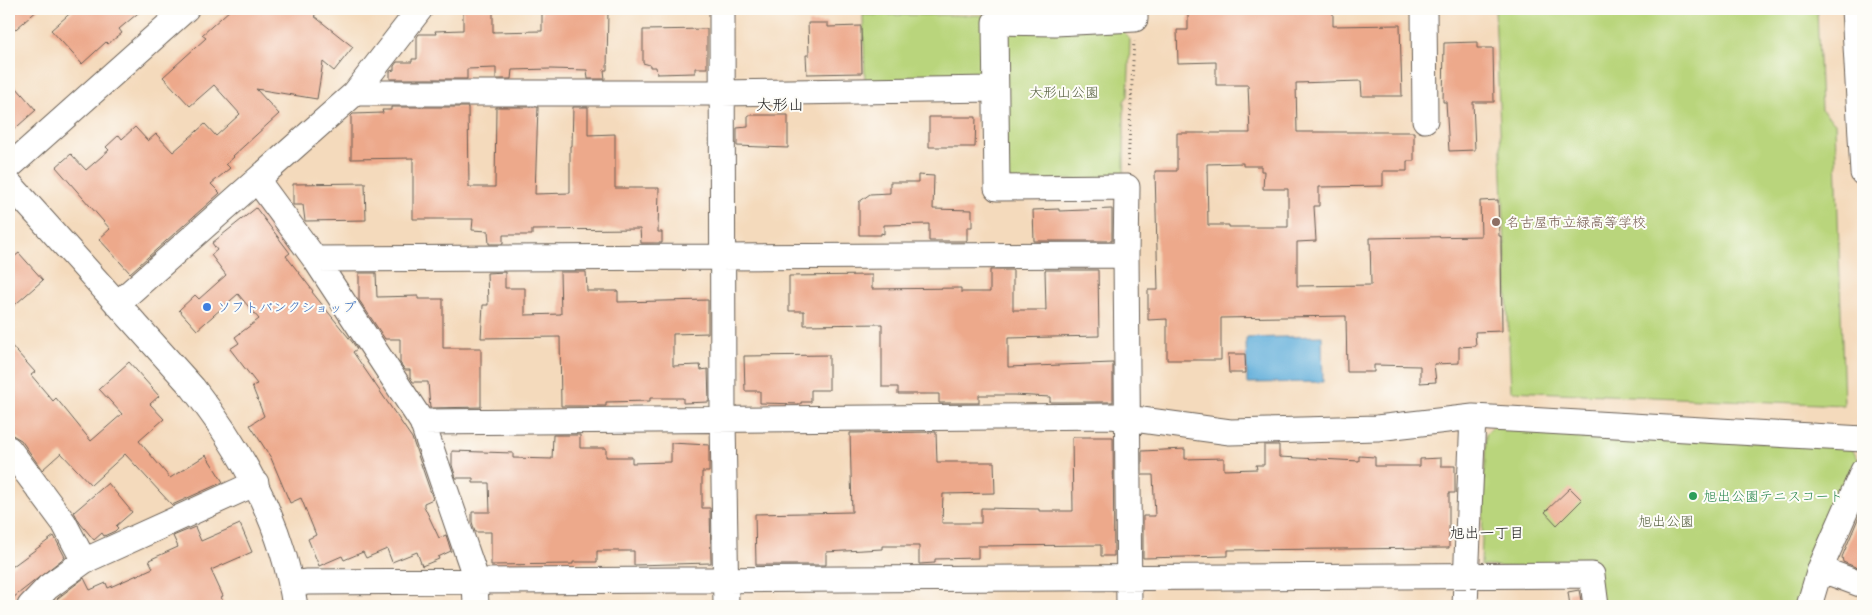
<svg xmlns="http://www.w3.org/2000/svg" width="1872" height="615" font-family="Delius,'Klee One',sans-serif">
	<rect width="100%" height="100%" fill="#fdfcf7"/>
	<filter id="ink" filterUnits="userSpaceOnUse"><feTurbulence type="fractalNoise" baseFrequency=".02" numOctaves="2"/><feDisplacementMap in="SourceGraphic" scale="10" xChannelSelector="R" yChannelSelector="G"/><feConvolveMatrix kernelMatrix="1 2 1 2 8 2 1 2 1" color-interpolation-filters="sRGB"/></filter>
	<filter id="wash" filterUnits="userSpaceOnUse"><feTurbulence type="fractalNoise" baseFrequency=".0096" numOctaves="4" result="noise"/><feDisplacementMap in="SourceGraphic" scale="20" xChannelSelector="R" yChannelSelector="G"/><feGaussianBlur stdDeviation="1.12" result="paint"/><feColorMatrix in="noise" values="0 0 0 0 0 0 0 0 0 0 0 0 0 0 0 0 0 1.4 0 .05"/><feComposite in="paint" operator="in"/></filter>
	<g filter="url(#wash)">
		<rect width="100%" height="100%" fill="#f4dabc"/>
		<path fill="#b9d57b" stroke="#6a784c" d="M1495,9l322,1 4,100 14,13 9,282 -333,-14z
			M863,15h125l-5,66 -118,2z
			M1121,28l9,12 -2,56 -4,5v71l-6,7 -106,2 -8,-9 -2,-132 10,-11z
			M1494,426l356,21 9,13 -59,146h-200l-5,-36 -114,-4 5,-133z"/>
		<path fill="#61aeda" stroke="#3e657b" d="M1322,336l1,46 -76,1 -1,-45z"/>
		<g id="blocks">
			<path fill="#eda98b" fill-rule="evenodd" d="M9,9h30l-30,26z
				M75,9h68l-24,20 3,4 -14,11 -2,-2 -24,22 -31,-34z
				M231,9h91l-8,7 39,31 -19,24 -11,-9 -6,37 -61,-10 23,25 -46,42 1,1 -8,7 4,4 -19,16 9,9 -90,80 -31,-34 11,-10 -54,-62 15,-13 15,16 23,-20 -3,-3 13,-12 3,4 13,-12 13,14 8,-7 17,18 32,-28 11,12 24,-22 -26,-29 -24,21 -27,-29 43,-39 -4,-3z
				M463,9h30v23l49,-1v-22h66l-1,61h-3l1,9h-17l-1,-9 -37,-1 -38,1 -1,9h-15v-11l-29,1v10h-77v-8l4,-1v-4l3,-4h15v-3h5v-22l2,-3h17l-1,-3 28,-1z
				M1333,9v17l67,-1 2,71h-40l-1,-15 -65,2 1,49h117v29h-7v10h-24v15l-64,1v19h-5l2,35 -19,1v44l74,-1 -1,-47 111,-2 -1,-35 18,-1 1,36h2l1,95 -27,1 1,14 -17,1v16l-25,1 2,18 -16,1v-17l-46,-1v7h-27l-1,-56 -125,2v42h-54v-41l-19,1v-30h10l-3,-119h22v-38h73l-2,-48h-32v-23l-38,1 -1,-33h11v-20zM1243,163v3h18v5h3l-1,18h25v38h-59v-2h-21l-1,-61z
				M808,23h20v4l33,-1 1,47 -55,1 -1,-19h3z
				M707,29v39h-12v5l-38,1 -1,-7h-6v-2l-7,-2v-33z
				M1477,42v6h16l1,54h-21l2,48 -26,1 -3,-49h-3l1,-59z
				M9,79l27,31 -27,24z
				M391,107h77l1,80h26l1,-80h42l-3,87 35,-1v-47h2l1,-39h15v28l27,-1v54h44l-1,44h4v11h-21l-1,-14 -108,1v5h-29v9h-14l-1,-13 -16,-1 1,-11h-60v-61l-62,1v-43l2,-2 30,-1 -1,-3h9z
				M748,115h40v33l-51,-2v-18l11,-1z
				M929,117h47l-1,30h-46z
				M918,175l16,1 -1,33 39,1v17h-5v14h-38v-17l-45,1v9l-3,-1v2h-22v-33l11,-8 20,-1v-11h28z
				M365,183l1,37 -61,1 -2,-16h-10v-21z
				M256,208l34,45 -4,3 27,35 -1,1 41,51 4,6 -4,3 59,86 21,61 -9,4v3l15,32 7,-3 5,16 -13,6 1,2 -17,7 -5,-14 -25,10 -5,-13 -21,9 -3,-6 -19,8 -2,-4 -23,10 -11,-27 8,-4 -15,-37 -11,5 -19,-45 -21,-33 14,-9 -12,-30 5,-2 -27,-35 9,-6 -4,-6 24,-18 -21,-25 -41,36 -18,-20 16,-15 4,4 27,-24 -15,-20 6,-5 -5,-7z
				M1059,209v2l53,-2v32h-78l-1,-31z
				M19,253l24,27 -34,30v-49z
				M990,270h23v40h33l-1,-40h53l1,66 -91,2v29l105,-4v39h-63v-5l-36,-2h-35v8h-40v-9h-41v-7h-16v-63l-78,1v-14h-15v-35l83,-1v14l89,-1v4h29z
				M505,272v16h20v27l36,-1 -1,-42h26l1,19h31v11l90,-2v33l-35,1v32l27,-1 1,5 7,-1 1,33 -26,1v-5h-33v3l-44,1v4h-45l-1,-69 -79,1 2,-33h5l-1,-32z
				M359,273h17l1,24 41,-1v3h25v49h38v59l-51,1 -2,-26h-15l-3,-5v-7h-5l-5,-7v-24h-15l-26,-39z
				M9,343l26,29 -4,3 22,26 3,-3 35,43 31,-27 -23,-25 30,-27 30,34 -9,8 14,15 -25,22 31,37 36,-23 17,27 -51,23 -47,-51 -34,31 -30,-32 -19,17 -21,-30 -12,-7z
				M1228,354h17l1,19h-17z
				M829,355v35h-18v12h-10v2l-41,-1v-12h-15l-1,-35z
				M936,432l1,30h57l1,31 -52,1 -1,29h39v-15l58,1v2h34l-1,-73 2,-1h39l1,119h-13v-11l-123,1v12l-43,1v4l-16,1v-18h-37v3l-56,3v13h-70l-1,-51 97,-2 -2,-79z
				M553,435h27v13h26v9h26v6l39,-1v-19l38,2v27h-7v36h8l1,55 -77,2v-14h-37v11h-24v2l-82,1v-33h-16l-3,-10v-10h18l-1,-29h-16v-5h-17l-4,-13v-14l61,2v5l39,1z
				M1264,445h15v12l80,4v-5l16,1v9h45v-7l21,-1v8h14v27h-6v55l-221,2v6l-85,2v-42h12l-2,-41h-11v-24l43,-2v10l39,-1v12l33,-1 -1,-4h8z
				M108,483l24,29 -16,14 2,2 -3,3 -11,5 -2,-3 -8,7 -14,-17 -6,-11z
				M1570,488l12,12 -25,25 -12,-13z
				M1863,507v63l-20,-8 -1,-5z
				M240,524l12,28 -41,18 12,26 -2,1 4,9h-175l8,-8 26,-20 6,12 16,-7 2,5 45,-20 -4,-8 29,-13 -5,-11 22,-9 6,14z
				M54,536l11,21 -56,44v-32z
				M1579,590l3,16h-12l-2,-14z"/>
		</g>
	</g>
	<g filter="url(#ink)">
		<use href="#blocks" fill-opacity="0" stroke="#685e54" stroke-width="1"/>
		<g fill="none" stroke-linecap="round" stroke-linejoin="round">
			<g stroke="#685e54" stroke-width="27">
				<path id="minor" d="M722,9l1,411 3,186
					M1050,9l5,14 -60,-1 2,166 130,-1 -1,68 3,351
					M1424,9l1,111
					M1854,9l9,164
					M1055,23l80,-4v-10
					M355,93h367l273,-4
					M9,167l177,-158
					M257,180l58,79 107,163 51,148 2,11 1,25
					M9,183l184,205c50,64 90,137 102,218
					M315,259l811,-4
					M117,304l238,-211 65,-84
					M422,422l690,-6 118,16 147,-4 96,-11 390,22
					M9,449l55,74 20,38
					M1820,569l43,16
					M292,584l15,-2 1285,-7 4,31
					M30,606l18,-19 36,-26 172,-78
					M1465,606l8,-189
					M1809,606l11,-37 43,-98"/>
			</g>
			<path stroke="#685e54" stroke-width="3" stroke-dasharray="1 4" stroke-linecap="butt" d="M1128,166l6,-125"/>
			<use href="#minor" stroke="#fff" stroke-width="25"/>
		</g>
	</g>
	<circle fill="#8d6e63" stroke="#fdfcf7" stroke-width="2" cx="1496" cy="222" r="5"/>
	<circle fill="#3f7fe0" stroke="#fdfcf7" stroke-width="2" cx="207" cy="307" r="5"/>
	<circle fill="#2e9e5b" stroke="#fdfcf7" stroke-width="2" cx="1693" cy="496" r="5"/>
	<g text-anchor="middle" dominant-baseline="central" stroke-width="4" stroke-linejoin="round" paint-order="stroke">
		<g font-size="14" fill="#535d3d" stroke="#fdfcf7">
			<text x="1064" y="92">大形山公園</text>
			<text x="1666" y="521">旭出公園</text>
		</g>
		<g font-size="14" fill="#785e54" stroke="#fdfcf7" text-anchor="start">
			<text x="1506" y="222">名古屋市立緑高等学校</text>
		</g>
		<g font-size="14" fill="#366cbe" stroke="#fdfcf7" text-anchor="start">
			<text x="217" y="307">ソフトバンクショップ</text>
		</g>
		<g font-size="14" fill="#27864d" stroke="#fdfcf7" text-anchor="start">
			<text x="1703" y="496">旭出公園テニスコート</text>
		</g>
		<g font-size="15" fill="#1c1c1c" stroke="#fdfcf7">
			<text x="1487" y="532">旭出一丁目</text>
		</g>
		<g font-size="16" fill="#1c1c1c" stroke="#fdfcf7">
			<text x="780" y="104">大形山</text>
		</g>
	</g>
	<rect width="1872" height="615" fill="none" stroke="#fdfcf7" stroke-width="30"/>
</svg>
